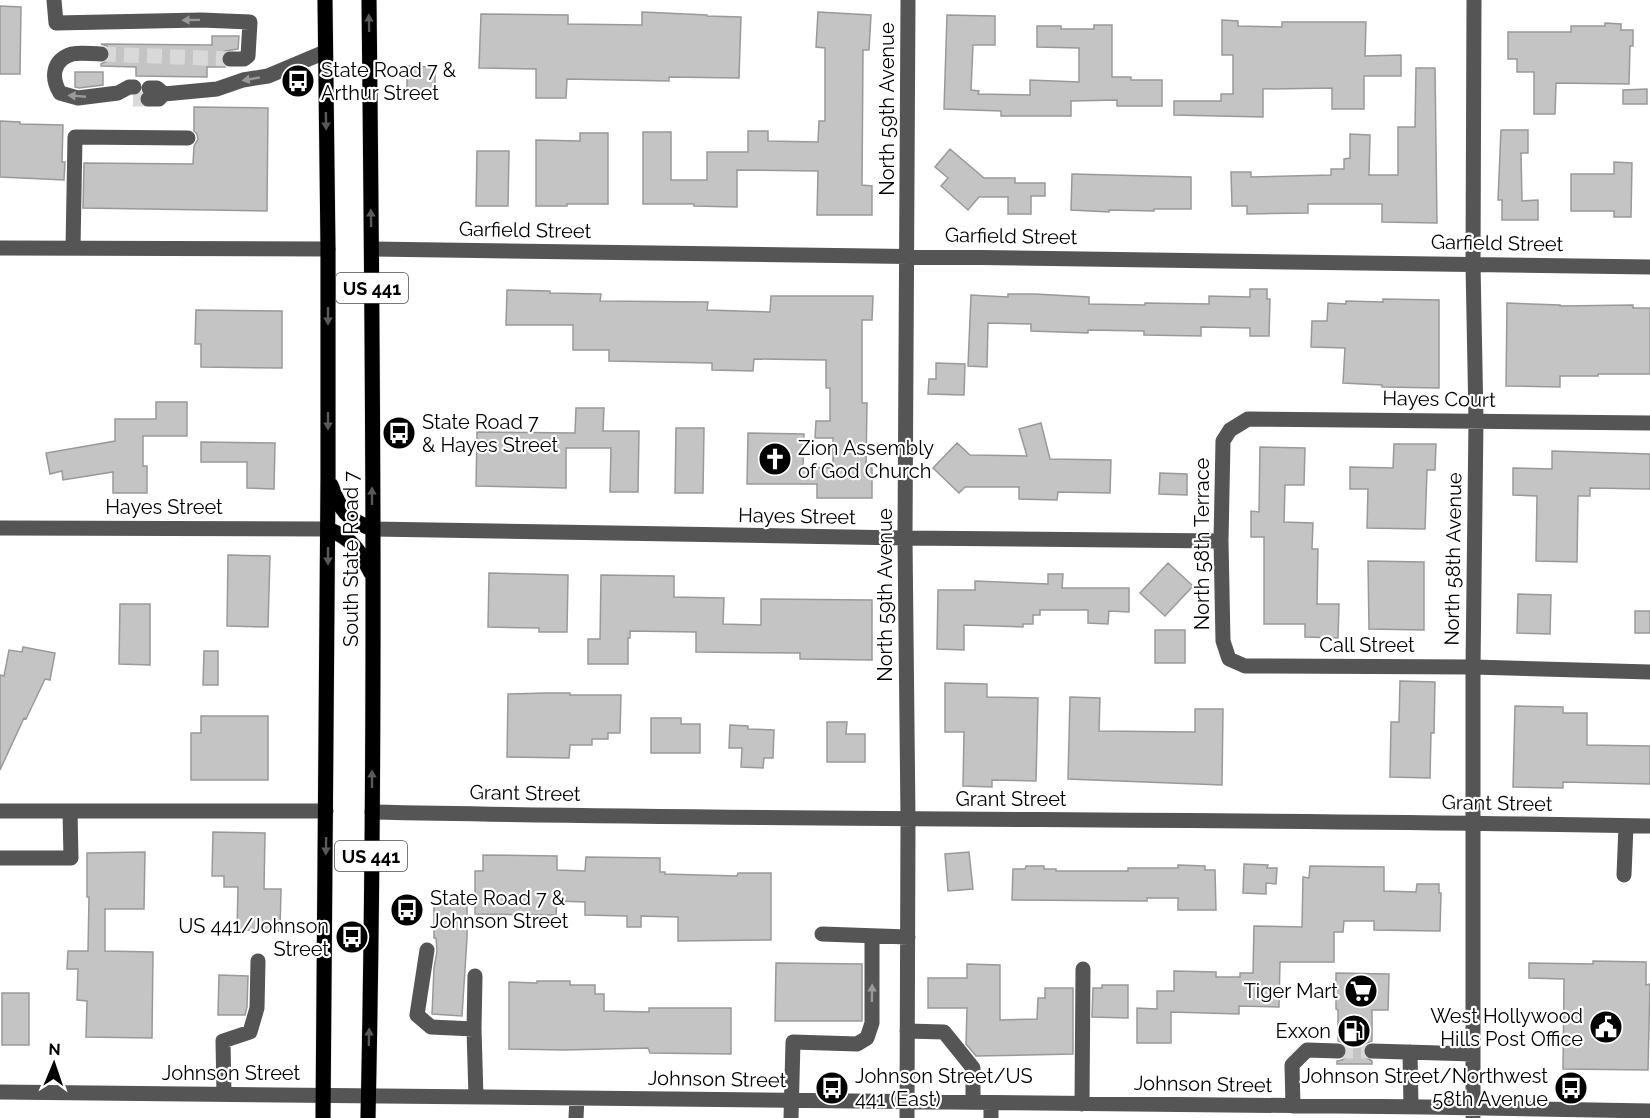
<svg xmlns="http://www.w3.org/2000/svg" width="1650" height="1118" font-family="Raleway,sans-serif">
	<rect width="100%" height="100%" fill="#fff"/>
	<path fill="#c4c4c4" stroke="#999" stroke-width="1.5" d="M0,6l21,1 -1,67h-20z
		M642,12l65,3v1l34,1 -2,61 -70,-1v4l-102,-2 -1,19h-30v-29l-57,-1 2,-54 87,1v9l74,1z
		M818,12l53,3 -2,35h-6l-1,135 10,1v29h-55l1,-44 -81,-1v37l-43,-1v-2h-51v-72h28v48h36v-28h41v-21h20v10l50,1 1,-21h6v-73l-9,-1z
		M947,15l48,1v29h-22l-2,45 8,1 -1,3 52,1v-15l49,2v-34l-42,-1v-21h24v3h33v-4h18v52h19v3h31v26h-45v-6l-46,1v15h-70v-5l-57,-2z
		M1222,20l16,1v5l44,1v-5h84l-1,34 36,-1v21h-37v33h-32v-21l-69,1v28l-89,-2v-14h47v-7h12v-39h-11z
		M1605,23l16,1v6h12v16h-3l-1,38 -73,-1 -1,31h-21v-42h-17v-13h-9v-27h63v-6h34z
		M212,36h27l-1,13 -13,2 -4,4 -1,5 5,7h-18v10l-71,-1v-9l-35,-1v-2l8,-4 2,-6 -4,-8 -6,-2 111,1z
		M407,66l28,1v24l-28,-1z
		M1416,68h19l2,155 -55,-1v-18h-74v9l-61,1v-8h-15l-1,-34h20v5l80,-2v-6h13v-10l6,-1v-24l20,1 -1,40h29v-48h17z
		M75,72h28v13l-24,3 -4,-1z
		M1647,89v15h-24v-14z
		M194,107l74,1 -1,103 -184,-3 1,-45 109,1 1,-18 4,-7 -1,-5 -3,-3z
		M0,121l20,1v2l43,1 -1,37h3l-1,18 -64,-3z
		M1501,130h27v23h-7l1,48 16,-1v20h-36v-20h-4z
		M580,133h28v71h-41v2h-31v-66l44,1z
		M950,149l34,29h31v5h30v13h-14v18h-23v-17h-29l-11,13 -27,-24 7,-8 -13,-11z
		M477,151h32l-1,55h-32z
		M1614,162l18,1 -1,54h-17v-6h-43v-37h43z
		M1072,174l119,3v32h-37v2l-45,-1v2l-38,-2z
		M1250,289h17v10h3l-1,37h-19v-8l-49,-1v9l-57,-1v-4l-56,-1v3l-57,-2v-7l-43,-1 -1,44 -19,-1 3,-71 37,2v-3h27l54,3v7l56,1v-2l64,1v-8l41,1z
		M507,290l43,1v2l51,1 -1,7 108,1 -1,8 63,2 1,-16h102l-1,24h-10v83h5l-1,65h6v30h-55v-14h-70l1,-51 56,1 -1,33 30,1v-30h-18l1,-17h14v-33h-4v-28l-72,-1 -1,12 -41,-1v-7l-103,-2v-11h-36v-25h-67z
		M1383,299l56,1v88l-57,-1v-2l-39,-2 2,-35 -34,-1 1,-26h15l1,-18 18,1v-3l37,1z
		M1507,303l53,2v1l73,-1v3h17v66h-52v2h-38v11l-54,-1z
		M196,310l86,1v57l-81,-1v-23h-6z
		M936,363l29,1 -1,31 -36,-1 1,-15h7z
		M156,402h31v34h-44v30h4v27h-34v-21l-50,8 -1,-9 -12,3 -4,-21 69,-12v-22h41z
		M576,408h28l-1,23h36l-1,61h-28l1,-44h-45v40l-90,-2 1,-54 98,1z
		M1041,423l9,36 61,1 -1,33 -52,-1 -1,8 -38,-1v-12h-54l-6,6 -26,-25 24,-25 13,12 57,1 -8,-27z
		M676,428h28l-1,65h-28z
		M201,442l74,1 -1,46 -27,-1v-26h-46z
		M1394,444h42l-1,26h-8l-2,59 -58,-1 1,-39h-18v-22l43,1z
		M1260,447l45,1 -1,37h-19l-1,37 29,1 -1,26h6l-1,55h22l-1,34 -33,-1v-13h-41v-87h-13v-26l8,1z
		M1552,451l98,3v35l-60,-1v8h-12l-1,66 -41,-1 1,-65 -24,-1v-27l39,1z
		M1160,473l27,1v21l-28,-1z
		M228,555l42,1 -2,71 -41,-1z
		M1368,561l56,1v68l-55,-1z
		M1168,563l25,23 -28,30 -25,-23z
		M489,573l79,2 -1,57h-28v-4l-51,-1z
		M1048,574h15l-1,14h67v24l-20,-1 -1,13 -20,-1v-13h-48v5h-7v9h-10v3l-59,-2v25l-27,-1 1,-59h37v-9l73,3z
		M601,575l73,1v21l50,1 -1,26 38,1v-26l111,1v60l-72,-1v-6l-104,-1v-20l-66,-1v7h-2v26h-40v-25h12z
		M1518,594l33,1 -1,39 -33,-1z
		M120,604h30v61l-31,-1z
		M1635,611h15v22h-15z
		M1155,630h30v33h-30z
		M23,647l32,6 -5,27 -5,-1 -19,40 -2,-1 -24,52v-95l4,1 5,-26 13,2z
		M204,651h14v34h-15z
		M1400,681l35,1 -1,51h-3l-1,45 -40,-1 1,-55h8z
		M945,683l42,1v13l51,1 -2,83 -44,-1v7l-29,-1 1,-54h-19z
		M546,693h24v2h51l-1,38h-12v6h-16v6h-22l-1,13 -62,-1 1,-63z
		M1070,697l30,1 -1,33 96,1v-23h28l-1,76 -154,-6z
		M1515,706l48,1v6h24v32l63,1v38l-87,-2v6l-50,-1z
		M201,716h67v64h-77v-47h10z
		M651,718h30v6h19v29h-49z
		M827,722h20l-1,12h19v28h-38z
		M730,725l18,1v3l26,1 -1,28h-9l-1,10 -22,-1 1,-19h-13z
		M213,832l52,1 -1,56h17l-1,42 -43,-1 1,-43h-14v-11h-12z
		M145,852l-1,57h-39v42l48,1 -1,86 -66,-1 1,-36 -10,-1 1,-31h-11l1,-18h20l1,-54h-2v-44z
		M969,852l4,37 -25,2 -3,-37z
		M483,855l74,1v14l28,1 1,-14 74,1v14h5v2l72,2 1,-3h33v67l-93,1v-24l-37,-1v11h-14v-11l-42,-1v-13l-28,-1 -1,14 -81,-1v-43h8z
		M1244,864l24,1 -1,3h10l-1,16 -10,-1v11l-23,-1z
		M1178,865l27,1v4h10l1,40h-38v-12h-31v3l-135,-1 1,-31h12l1,-3h18v3h12v2h72v-3h50z
		M1310,866l74,1v24l32,1 1,-8h22v9h2l-1,38 -66,-1v-9h-30l-1,11h-9v30h-54l-1,45 -40,-1v8l-68,-2v31h-34v-35l20,1v-18h17v-20l42,1v5h24v-4h13l1,-47 48,1 1,-50 6,1z
		M434,904h33v34l-5,78 -30,-2 2,-46 3,-17 -1,-13h-2z
		M1593,961l53,1v23l4,-1 -2,86 -85,-1 1,-90 -35,-1v-15l64,1z
		M776,963l86,1v57h-87z
		M967,964l33,1v55l37,-1 1,-21h7v-10h28v66l-97,2 -10,-12 1,-36h-39v-30h39z
		M1336,973l53,1 -1,36h-16v31l-5,2 -5,7 2,6 8,5v3h-35v-3l5,-1 4,-3 2,-6 -4,-8 -6,-2v-31l-2,-1z
		M219,975l29,1 -1,31 -2,8h-27z
		M537,981h33v4h25v9h9v17l45,1v-4h82v46l-81,-1 -2,-5 -84,2 -55,-1v-67l28,1z
		M1102,985h26v33l-36,-1 1,-29h9z
		M2,993h27v52h-27z"/>
	<g fill="none" stroke-linecap="round" stroke-linejoin="round">
		<path stroke="#d9d9d9" stroke-width="15" stroke-dasharray="15 8" stroke-linecap="butt" d="M101,54l129,5
			M133,99h15
			M1338,1051h34"/>
		<g stroke="#dbdbdb" stroke-width="16">
			<path id="major" d="M331,485c9,25 16,34 41,44
				M328,529c25,10 31,21 43,44
				M323,1118l5,-641v-228l-3,-249
				M368,1118c8,-373 5,-745 1,-1118"/>
		</g>
		<path stroke="#555" stroke-width="15" d="M54,0l2,23 145,-3 49,2 -2,34 -4,3h-14
			M101,54c-9,0 -20,-2 -29,0 -20,6 -21,24 -12,39l18,5 40,-5 11,-6h5
			M149,88h8l7,6 53,-5 26,-9 25,-4 57,-24
			M148,99h11l5,-5
			M0,248l328,1
			M73,248l2,-111 113,1
			M372,249l1278,18
			M1650,423l-402,-4 -18,11 -7,11 -2,100 2,100 6,18 16,7 228,1 177,5
			M0,528l328,1
			M372,529l533,9 316,3
			M0,811h326
			M372,812c426,9 852,6 1278,14
			M0,858h71l-1,-47
			M1624,875l2,-49
			M822,934l86,3
			M427,950l-10,65 14,12 43,2 2,68
			M474,1029l1,-53
			M907,1031l37,1 29,36v34
			M1372,1051l101,3
			M1410,1052l1,55
			M0,1092l1425,15 225,4
			M224,1094l-1,-53 27,-9 7,-24 1,-47
			M1082,1104l1,-135
			M1293,1106l-1,-41 15,-15 31,1
			M1473,1116v-449l3,-247 -3,-156 1,-264
			M576,1118l1,-20
			M791,1118l2,-76 64,2 10,-6 5,-15v-87
			M907,1118l1,-299 -3,-281 3,-538
			M991,1118v-15"/>
		<use href="#major" stroke="#000" stroke-width="15"/>
	</g>
	<defs><path id="oneway-solid" d="M-6-.8H1V-3.2L6.5 0L1 3.2V.8H-6Z" transform="scale(1.5)"/></defs>
	<g fill="#999">
		<use href="#oneway-solid" transform="translate(191 20) rotate(179)"/>
		<use href="#oneway-solid" transform="translate(251 79) rotate(170)"/>
		<use href="#oneway-solid" transform="translate(77 96) rotate(-175)"/>
		<use href="#oneway-solid" transform="translate(872 993) rotate(-89)"/>
	</g>
	<g fill="#595959">
		<use href="#oneway-solid" transform="translate(369 23) rotate(-91)"/>
		<use href="#oneway-solid" transform="translate(326 121) rotate(89)"/>
		<use href="#oneway-solid" transform="translate(371 218) rotate(-91)"/>
		<use href="#oneway-solid" transform="translate(328 316) rotate(90)"/>
		<use href="#oneway-solid" transform="translate(328 421) rotate(90)"/>
		<use href="#oneway-solid" transform="translate(372 496) rotate(-90)"/>
		<use href="#oneway-solid" transform="translate(328 556) rotate(90)"/>
		<use href="#oneway-solid" transform="translate(372 779) rotate(-90)"/>
		<use href="#oneway-solid" transform="translate(326 846) rotate(91)"/>
		<use href="#oneway-solid" transform="translate(369 1037) rotate(-89)"/>
	</g>
	<defs>
		<g id="bus-disc" transform="scale(1.725)"><circle r="9.5" fill="#000" stroke="#fff"/><path d="M-5-6H5V4H4V6H2V4H-2V6H-4V4H-5ZM-3.5-4V0h7V-4ZM-3.5 1.2v1.5H-2V1.2ZM2 1.2v1.5H3.5V1.2Z" fill="#fff"/></g>
		<g id="church-disc" transform="scale(1.725)"><circle r="9.5" fill="#000" stroke="#fff"/><path d="M-1.2-6h2.4v3.5h3.3v2.4h-3.3V6h-2.4V-.1h-3.3v-2.4h3.3Z" fill="#fff"/></g>
		<g id="supermarket-disc" transform="scale(1.725)"><circle r="9.5" fill="#000" stroke="#fff"/><path d="M-6-5.5h2.5l.6 2H6L4.5 2H-2.5L-4.4-4H-6ZM-1.5 3.2a1.3 1.3 0 1 0 .1 0ZM3 3.2a1.3 1.3 0 1 0 .1 0Z" fill="#fff"/></g>
		<g id="civic-disc" transform="scale(1.725)"><circle r="9.5" fill="#000" stroke="#fff"/><path d="M-.6-6.5H3V-4.5H.6V-3L4-1V1h2V6H-6V1h2V-1L-.6-3ZM-1.2 2.5V6h2.4V2.5Z" fill="#fff"/></g>
		<g id="fuel-disc" transform="scale(1.725)"><circle r="9.5" fill="#000" stroke="#fff"/><path d="M-5.5-6h7V0h2V4h1.3V-2.5L3-4.5l.8-.8L6-3V5H2.5V1h-1V6h-7ZM-4.2-4.7v3.2H.2V-4.7Z" fill="#fff"/></g>
	</defs>
	<g fill-rule="evenodd">
		<use href="#bus-disc" x="298" y="81"/>
		<use href="#bus-disc" x="399" y="433"/>
		<use href="#church-disc" x="775" y="459"/>
		<use href="#bus-disc" x="407" y="910"/>
		<use href="#bus-disc" x="352" y="937"/>
		<use href="#supermarket-disc" x="1361" y="991"/>
		<use href="#civic-disc" x="1606" y="1027"/>
		<use href="#fuel-disc" x="1354" y="1031"/>
		<use href="#bus-disc" x="832" y="1088"/>
		<use href="#bus-disc" x="1571" y="1088"/>
	</g>
	<g text-anchor="middle" dominant-baseline="central" stroke-width="4.5" stroke-linejoin="round" paint-order="stroke">
		<g fill="#fff" stroke="#4c4c4c" stroke-width="1.5">
			<rect x="336" y="273" width="72" height="30" rx="4.5"/>
			<rect x="335" y="841" width="72" height="30" rx="4.5"/>
		</g>
		<g font-size="18" font-weight="bold" fill="#000">
			<text x="372" y="288">US 441</text>
			<text x="371" y="856">US 441</text>
		</g>
		<g font-size="20" fill="#000" stroke="#fff" text-anchor="start">
			<text x="321" y="70">State Road 7 &amp;<tspan x="321" dy="23">Arthur Street</tspan></text>
			<text x="422" y="422">State Road 7<tspan x="422" dy="23">&amp; Hayes Street</tspan></text>
			<text x="798" y="448">Zion Assembly<tspan x="798" dy="23">of God Church</tspan></text>
			<text x="430" y="898">State Road 7 &amp;<tspan x="430" dy="23">Johnson Street</tspan></text>
			<text x="329" y="926" text-anchor="end">US 441/Johnson<tspan x="329" dy="23">Street</tspan></text>
			<text x="1338" y="991" text-anchor="end">Tiger Mart</text>
			<text x="1583" y="1016" text-anchor="end">West Hollywood<tspan x="1583" dy="23">Hills Post Office</tspan></text>
			<text x="1331" y="1031" text-anchor="end">Exxon</text>
			<text x="855" y="1076">Johnson Street/US<tspan x="855" dy="23">441 (East)</tspan></text>
			<text x="1548" y="1076" text-anchor="end">Johnson Street/Northwest<tspan x="1548" dy="23">58th Avenue</tspan></text>
		</g>
		<g font-size="20" fill="#000" stroke="#fff">
			<text transform="translate(887 109) rotate(-90)">North 59th Avenue</text>
			<text transform="translate(525 230) rotate(1)">Garfield Street</text>
			<text transform="translate(1011 236) rotate(1)">Garfield Street</text>
			<text transform="translate(1497 243) rotate(1)">Garfield Street</text>
			<text transform="translate(1439 399) rotate(1)">Hayes Court</text>
			<text x="164" y="507">Hayes Street</text>
			<text transform="translate(797 516) rotate(1)">Hayes Street</text>
			<text transform="translate(1202 544) rotate(-90)">North 58th Terrace</text>
			<text transform="translate(351 559) rotate(-90)">South State Road 7</text>
			<text transform="translate(1453 559) rotate(-89)">North 58th Avenue</text>
			<text transform="translate(885 595) rotate(-90)">North 59th Avenue</text>
			<text x="1367" y="645">Call Street</text>
			<text transform="translate(525 793) rotate(1)">Grant Street</text>
			<text x="1011" y="799">Grant Street</text>
			<text transform="translate(1497 803) rotate(1)">Grant Street</text>
			<text x="231" y="1073">Johnson Street</text>
			<text transform="translate(717 1079) rotate(1)">Johnson Street</text>
			<text transform="translate(1203 1084) rotate(1)">Johnson Street</text>
		</g>
	</g>
	<g transform="translate(54 1064) rotate(2)" stroke="#ffffff" stroke-width="4.5" paint-order="stroke">
	<path d="M0-4.5L10 22L0 15L-10 22Z" fill="#000000"/>
	<text y="-9" font-size="16" font-weight="bold" text-anchor="middle" fill="#000000">N</text>
	</g>
</svg>
